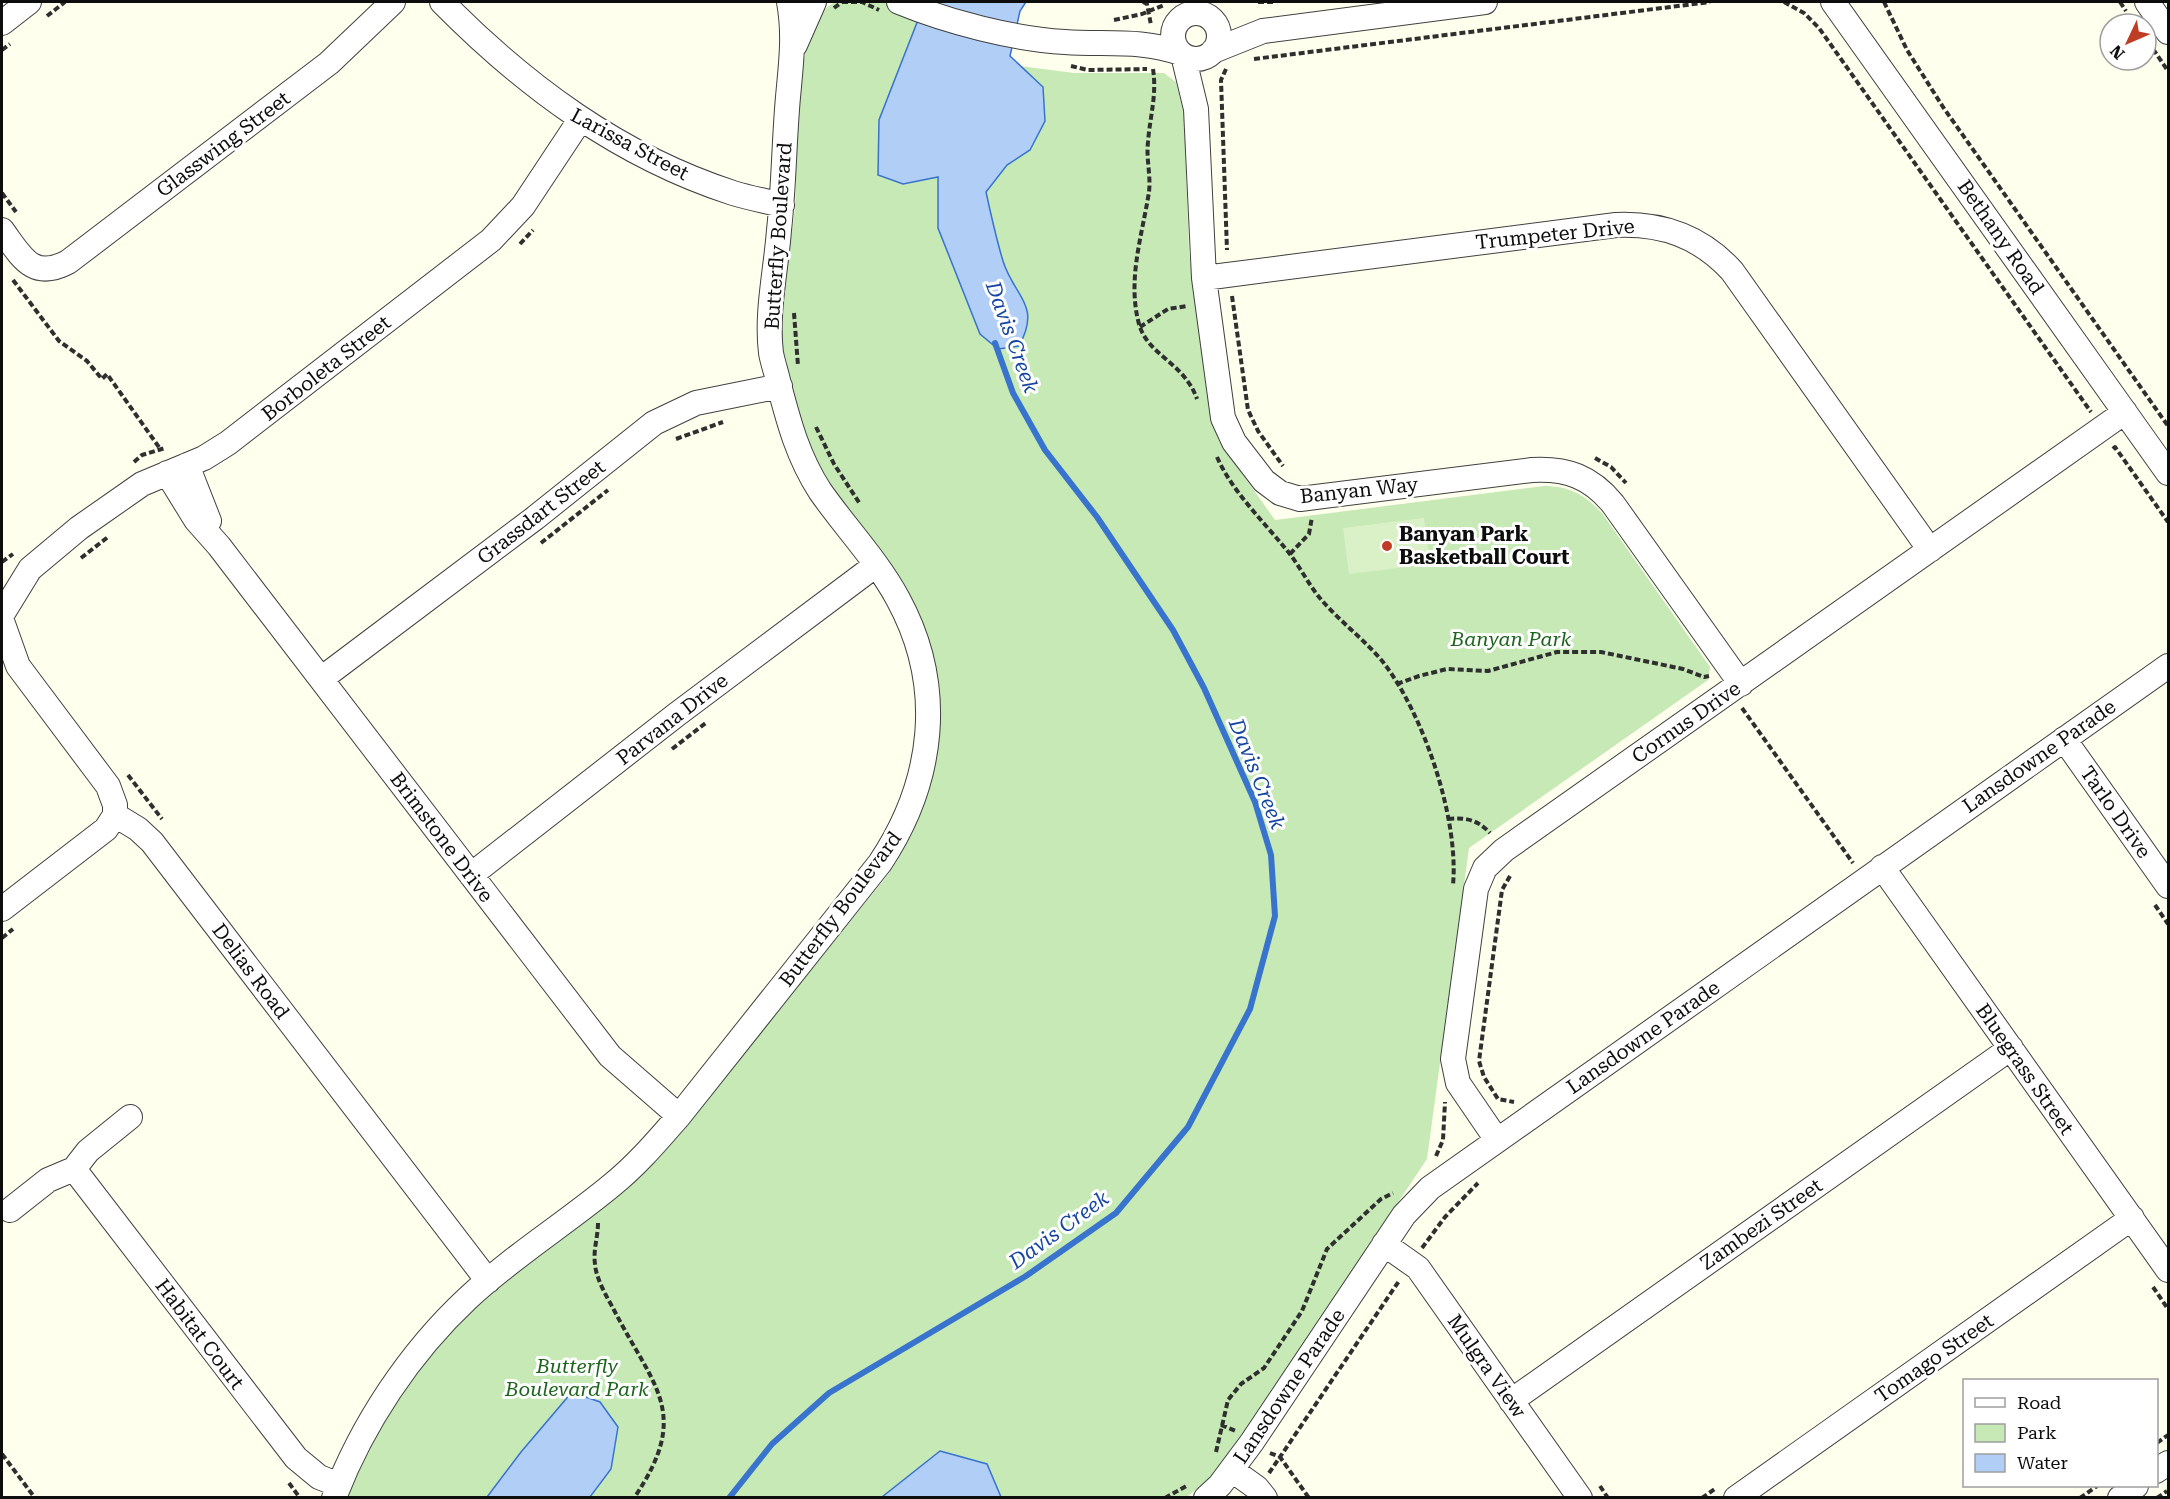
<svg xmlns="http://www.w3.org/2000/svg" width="2170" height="1499" font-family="'Roboto Serif',serif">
	<rect width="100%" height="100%" fill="#ffffed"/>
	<path fill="#c6e9b6" d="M835,2h128l41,62 70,9h90l12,9 8,32 5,138 20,157 10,32 56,79 269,-34c26,0 41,9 58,27l108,154 -2,13 -239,168 -42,311 -208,311 -32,27 -840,1c31,-76 79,-150 142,-204 57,-49 123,-88 176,-143l222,-275c61,-87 74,-205 13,-296 -32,-50 -76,-93 -97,-150 -12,-30 -21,-68 -22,-101 -1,-41 10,-81 14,-121 4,-46 -6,-184 40,-206z"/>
	<path fill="#daf1c8" d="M1424,518l6,46 -81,10 -6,-46z"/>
	<path fill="#b1cef7" stroke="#3873ce" stroke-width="1.5" d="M925,2h101l-6,9 -10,45 33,31 2,34 -15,29 -23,15 -21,27c5,23 10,46 17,69 11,36 39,43 16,85l-21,3 -18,-15 -42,-106v-51l-35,7 -25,-9 1,-55z
		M572,1392l28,10 18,25 -7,42 -21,28h-103l34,-45z
		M940,1451l47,13 14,33h-119z"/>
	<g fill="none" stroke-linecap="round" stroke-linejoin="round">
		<path stroke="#3873ce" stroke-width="6" d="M729,1498l43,-54 57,-51 197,-117 90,-63 72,-86 62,-118 25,-93 -4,-61 -16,-53 -51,-114 -31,-58 -76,-113 -52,-67 -32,-57 -18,-50"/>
		<g stroke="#404040" stroke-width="26">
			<path id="minor" d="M442,2c83,84 177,154 291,191 16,5 33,8 49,12
				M899,2c49,20 114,37 166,40 39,3 77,-3 115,11
				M1833,2l335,471
				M2147,2l21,30
				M1173 36a23 23 0 1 1 46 0a23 23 0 1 1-46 0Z
				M2,23l27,-21
				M795,45l19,-43
				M1213,51l50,-20 222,-29
				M1183,55l13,54 8,169 19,140 11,24 30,39 16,12 20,6 232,-29c35,-2 59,7 81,34l128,180
				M2,230c19,26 30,51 66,32l261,-199 64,-61
				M1204,278l412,-53c46,-2 84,11 116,46l198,279
				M187,465l22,56
				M167,473l29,47 23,26 391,510 69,60
				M3,613l27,-44 49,-41 63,-44 62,-26 24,-15 263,-203 32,-34 57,-86
				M2,621l16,45 90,120 7,19v10l23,14 14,13 336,439
				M321,679l214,-161 119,-95 42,-20 84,-17
				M2064,739l104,147
				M1882,867l286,403
				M471,875l205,-160 200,-150
				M2,909l104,-80 9,-14
				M1497,1140l-39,-57 -5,-24 23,-170 9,-21 19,-18 621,-438
				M74,1169l222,289 23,19 20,8
				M10,1210l38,-30 26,-11 14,-18 42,-34
				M1384,1244l34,24 162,230
				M1511,1401l500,-353
				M1232,1470l25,18 8,10
				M2156,1471l12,-8
				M334,1498c28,-74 76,-146 134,-200 45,-42 97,-74 144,-113 25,-20 46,-45 67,-69l201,-253c54,-81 66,-176 18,-264 -21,-39 -53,-72 -78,-108 -22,-34 -31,-68 -41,-106 -2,-11 -6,-21 -8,-32 -5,-41 5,-82 8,-123 5,-44 5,-89 9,-133 3,-33 7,-62 1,-95
				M1206,1498l14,-13 32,-43 152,-227 26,-27 738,-522
				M1736,1498l396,-280
				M2120,1498l16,-12"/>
		</g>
		<path stroke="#2f2f2f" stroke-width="4" stroke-dasharray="6 3" stroke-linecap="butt" d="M842,2h20l17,8
			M1143,2l4,2 4,21
			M1258,2h17
			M1784,2l20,11 15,15 272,384
			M1884,2l23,48 36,57 225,319
			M2120,2l6,9
			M834,8l8,-6
			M47,16l18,-14
			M1114,20l28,-6 22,-9
			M2153,49l15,22
			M2,50l8,-6
			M1254,59l456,-57
			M1071,66l17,4 59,-1
			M1153,69c4,26 -3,47 -5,73 -2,17 3,33 1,50 -7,44 -22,88 -10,132 9,32 45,38 58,75
			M1226,69l-5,11 6,170
			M2,193l14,19
			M520,244l13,-14
			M13,280l46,61 28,20 15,18 5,-5 54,76
			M1232,296l16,114 10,21 25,35
			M794,313l4,53
			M1140,327l28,-18 19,-3
			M816,427l18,37 26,40
			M676,439l47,-17
			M2113,449l2,-2 53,75
			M1217,457c15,34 45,63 68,91 13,15 22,34 34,49 19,23 45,42 64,65 41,53 76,157 70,223
			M1595,458l16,9 15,16
			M134,462l8,-7 23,-7
			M541,543l67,-53
			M1290,554l19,-20 3,-17
			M81,558l27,-21
			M2,562l11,-8
			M1397,684l22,-8 28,-7 41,2 69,-19h44l82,17 21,8 5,-1
			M1742,708l111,155
			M672,749l35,-27
			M128,775l34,44
			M1448,819c18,-2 30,1 42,14
			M1510,876l-8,14 -23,171 5,16 14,22 16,3
			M2155,905l13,19
			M2,938l11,-9
			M1436,1156l7,-16 2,-38
			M598,1223c0,14 -5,27 -3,41 1,15 12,33 19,46 40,78 78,103 20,188
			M1422,1248l23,-31 33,-34
			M2153,1287l15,22
			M1221,1425l15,6
			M2157,1443l11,-8
			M1216,1452l12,-52 13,-16 23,-16 38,-57 25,-62 54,-50 12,-6
			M1270,1453l10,4 119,-176
			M2,1454l33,44
			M1269,1473l11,-16 29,41
			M289,1483l11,15
			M1600,1486l8,12
			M1165,1498l23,-13
			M1702,1498l14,-10
			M2080,1498l17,-12
			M2157,1498l10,-7"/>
		<use href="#minor" stroke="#fff" stroke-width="24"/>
	</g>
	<circle fill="#be3d24" stroke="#fff" stroke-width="2" cx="1387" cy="546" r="6"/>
	<g text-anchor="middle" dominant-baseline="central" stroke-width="6" stroke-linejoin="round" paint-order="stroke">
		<g font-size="20" fill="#0d0d0d" stroke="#fff">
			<text transform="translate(223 144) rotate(-37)">Glasswing Street</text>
			<text transform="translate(630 144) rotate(28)">Larissa Street</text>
			<text transform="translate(1555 234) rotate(-6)">Trumpeter Drive</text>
			<text transform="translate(778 236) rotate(-86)">Butterfly Boulevard</text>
			<text transform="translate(2001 237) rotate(55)">Bethany Road</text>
			<text transform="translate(326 368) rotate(-38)">Borboleta Street</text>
			<text transform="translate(1359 490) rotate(-6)">Banyan Way</text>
			<text transform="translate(541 512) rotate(-38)">Grassdart Street</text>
			<text transform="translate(672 719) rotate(-38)">Parvana Drive</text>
			<text transform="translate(1686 722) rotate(-35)">Cornus Drive</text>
			<text transform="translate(2039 756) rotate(-35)">Lansdowne Parade</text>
			<text transform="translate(2116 812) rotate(55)">Tarlo Drive</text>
			<text transform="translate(442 837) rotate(53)">Brimstone Drive</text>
			<text transform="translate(840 909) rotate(-53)">Butterfly Boulevard</text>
			<text transform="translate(251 971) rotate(53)">Delias Road</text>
			<text transform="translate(1643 1037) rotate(-35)">Lansdowne Parade</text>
			<text transform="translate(2025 1069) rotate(55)">Bluegrass Street</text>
			<text transform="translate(1761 1224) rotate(-35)">Zambezi Street</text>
			<text transform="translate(200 1334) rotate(53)">Habitat Court</text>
			<text transform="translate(1934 1358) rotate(-35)">Tomago Street</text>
			<text transform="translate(1487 1366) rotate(55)">Mulgra View</text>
			<text transform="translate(1289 1386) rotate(-56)">Lansdowne Parade</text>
		</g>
		<g font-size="20" font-weight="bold" fill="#0d0d0d" stroke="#fff" text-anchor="start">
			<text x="1399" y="534">Banyan Park<tspan x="1399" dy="23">Basketball Court</tspan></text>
		</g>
		<g font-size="20" font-style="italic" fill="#1d651d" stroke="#fff">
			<text x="1511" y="639">Banyan Park</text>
			<text x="577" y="1366">Butterfly<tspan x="577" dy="23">Boulevard Park</tspan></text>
		</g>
		<g font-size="21" font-style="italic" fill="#1546a0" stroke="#fff">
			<text transform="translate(1012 337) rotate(70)">Davis Creek</text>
			<text transform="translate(1257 774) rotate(68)">Davis Creek</text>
			<text transform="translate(1059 1230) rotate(-36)">Davis Creek</text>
		</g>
	</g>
	<rect width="2170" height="1499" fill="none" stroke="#0d0d0d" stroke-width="6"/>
	<rect x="1963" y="1379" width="195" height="108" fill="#ffffff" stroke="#9e9e9e" stroke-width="1.5"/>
	<rect x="1975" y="1398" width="30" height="9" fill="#ffffff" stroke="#9e9e9e" stroke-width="1.5"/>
	<text x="2017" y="1409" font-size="18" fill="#0d0d0d">Road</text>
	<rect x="1975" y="1424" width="30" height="18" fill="#c6e9b6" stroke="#9e9e9e" stroke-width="1.5"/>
	<text x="2017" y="1439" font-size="18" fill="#0d0d0d">Park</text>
	<rect x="1975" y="1454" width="30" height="18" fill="#b1cef7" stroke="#9e9e9e" stroke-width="1.5"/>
	<text x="2017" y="1469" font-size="18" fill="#0d0d0d">Water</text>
	<g transform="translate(2128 42) rotate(226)"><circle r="28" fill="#ffffff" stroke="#9e9e9e" stroke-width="1.5"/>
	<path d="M0-4.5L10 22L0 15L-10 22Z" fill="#be3d24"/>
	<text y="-9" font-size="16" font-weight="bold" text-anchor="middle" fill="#0d0d0d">N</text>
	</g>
</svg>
